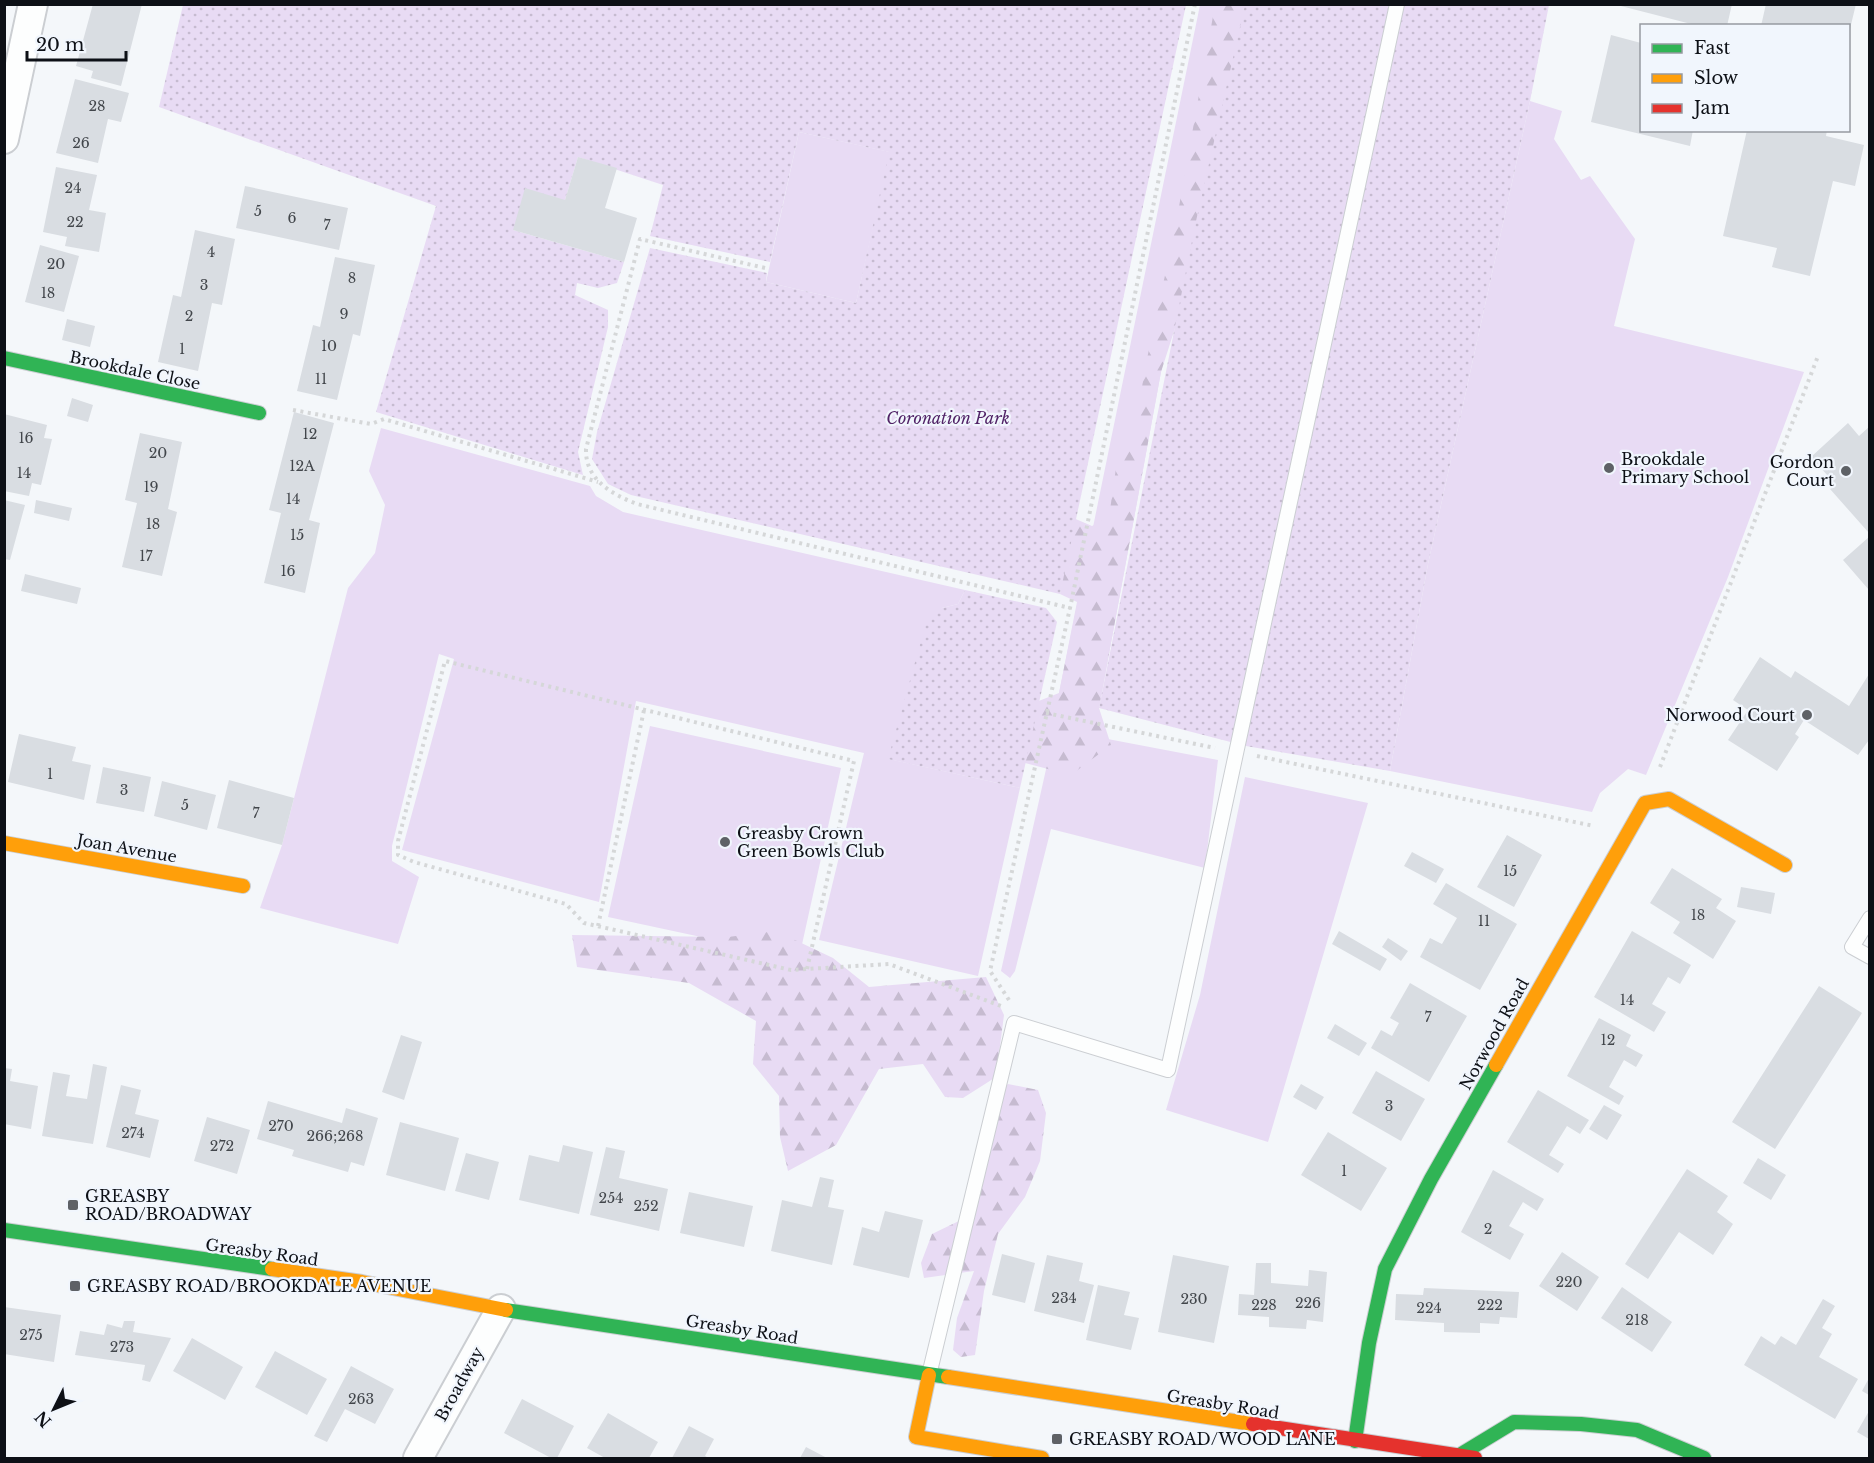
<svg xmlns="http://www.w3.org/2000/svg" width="1874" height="1463" font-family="'Libre Baskerville',serif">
	<defs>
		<pattern id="forest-firs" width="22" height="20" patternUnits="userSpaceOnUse" patternTransform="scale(1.5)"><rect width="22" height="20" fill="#e8dbf4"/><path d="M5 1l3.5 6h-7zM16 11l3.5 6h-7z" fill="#c6bbd0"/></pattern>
		<pattern id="park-dots" width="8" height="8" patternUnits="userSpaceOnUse" patternTransform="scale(1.5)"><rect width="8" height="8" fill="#e8dbf4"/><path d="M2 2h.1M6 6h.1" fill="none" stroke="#c6bbd0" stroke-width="1.8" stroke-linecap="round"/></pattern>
	</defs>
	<rect width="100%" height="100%" fill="#f4f7fa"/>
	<path fill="#e8dbf4" d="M1200,5h46l-85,367 -62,336 -40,-15z
		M1530,101l32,10 -8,28 27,41 9,-4 45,63 -21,87 190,46 -76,205 -82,198 -18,-6 -28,24 -8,19 -202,-41 38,-207z
		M799,132l91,20 -34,151 -90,-21z
		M381,428l209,58 6,10 27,16 342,78 -7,14 -16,4 -53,151 131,29 -42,188 -159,-36 45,-187 -228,-52 -37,201 -197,-52 52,-191 -15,-5 -47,192v15l27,16 -21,67 -138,-36 22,-63 66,-257 27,-35 10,-48 -16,-34z
		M650,726l191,42 -42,190 -191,-41z
		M1055,729l163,31 -13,108 -154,-39 -36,142 -5,7 -9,-7z
		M1245,777l123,26 -100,339 -102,-32 34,-115z"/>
	<path fill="url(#forest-firs)" d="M1215,5h63l-117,367 -62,336 12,37 -40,30 -46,-12 -7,-29 8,-28 33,-13 18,-91 -17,-8 11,-77 21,9 17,-9 7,-49 19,-36 10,-64 30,-139z
		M776,931l57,27 36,29 117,-10 18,38 -8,62 -33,21 -18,-1 -22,-33 -44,5 -43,76 -48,26 -8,-34 -1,-41 -26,-32 3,-43 -67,-38 -112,-16 -5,-32 156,2z
		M1008,1084l30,6 8,23 -6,48 -15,36 -27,37 -14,57 -9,64 -14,2 -8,-7 4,-32 17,-47 -50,7 -3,-15 11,-29 31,-15 26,-117z"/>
	<path fill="url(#park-dots)" d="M183,5h1003l-126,589 -429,-99 -23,-11 -16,-25 5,-27 53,-184 117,25 -1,9 90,21 33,-151 -90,-20 -29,130 -120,-26 13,-51 -85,-28 -13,43 -52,30 111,32 -7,21 -19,5 -21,-5 -2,12 33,15v17l-30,125 5,23 -207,-63 60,-206 -277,-99z
		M1245,5h304l-19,96 -102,463 -38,207 -144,-25 -147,-38 97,-487z
		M965,590l81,18 11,14 -37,166 -132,-29 38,-136 16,-15 16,-4z"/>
	<path fill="#d9dde2" d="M93,4h49l-21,82 -30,-8 2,-7 -17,-5z
		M1613,4h119l-5,22h-28z
		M1766,4h90l-7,29 -1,-7h-87z
		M1611,35l30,8v87h52l-3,16 -99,-24z
		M75,79l54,14 -8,29 -13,-3 -10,44 -42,-10z
		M1747,130h80l-1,6 38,9 -9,41 -22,-5 -23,95 -38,-9 5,-19 -54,-12z
		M578,157l39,11 -12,40 32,10 -13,44 -111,-32 12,-42 40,12z
		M56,167l41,8 -8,35 17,3 -7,39 -34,-6 2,-9 -24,-5z
		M245,186l103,22 -9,42 -103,-22z
		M195,230l40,9 -13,66 -10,-2 -14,68 -40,-9 15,-67 8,2z
		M40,245l39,11 -15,56 -39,-10z
		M335,257l40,8 -15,71 -7,-2 -16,66 -40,-9 16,-66 7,2z
		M67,319l28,7 -5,21 -28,-7z
		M72,398l21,7 -5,17 -21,-6z
		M294,412l40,11 -25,97 11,3 -15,70 -41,-10 17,-70 -12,-3z
		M4,414l43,11 -3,13 8,1 -11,46 -9,-2 -3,13 -25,-5z
		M1848,423l11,13 10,-9v106l-39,-44 6,-4 -25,-28z
		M140,433l42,9 -14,67 9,3 -15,64 -40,-9 15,-64 -12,-3z
		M4,500l21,5 -15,55 -6,-1z
		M36,500l36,8 -3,13 -35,-8z
		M1869,537v53l-26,-30z
		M25,574l56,14 -4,16 -56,-13z
		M1760,657l31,21 4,-7 54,35 20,-32v66l-11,15 -54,-35 -9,14 4,3 -22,34 -49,-31 20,-30 -15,-10z
		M19,734l57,13 -4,14 19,4 -7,35 -76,-18z
		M103,767l48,10 -7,35 -48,-9z
		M229,780l65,18 -12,47 -65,-17z
		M162,781l54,14 -9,35 -53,-14z
		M1507,835l35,20 -28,52 -37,-20z
		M1412,852l32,17 -8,14 -32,-17z
		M1672,868l50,31 -6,9 20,13 -23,38 -40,-26 7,-11 -30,-19z
		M1446,883l71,41 -37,66 -60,-33 10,-19 12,6 15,-26 -24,-14z
		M1741,887l34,6 -4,21 -34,-7z
		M1339,931l48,28 -7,12 -48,-27z
		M1632,931l59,34 -11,19 -12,-7 -16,27 14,8 -12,20 -60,-35z
		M1388,938l20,13 -7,10 -19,-14z
		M1410,983l57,33 -38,66 -58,-34 10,-18 11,6 7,-13 -9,-5z
		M1819,986l43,27 -87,136 -43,-27z
		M1599,1018l32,17 -5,11 17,9 -7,12 -12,-7 -15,27 15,9 -5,9 -52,-29z
		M1335,1024l32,19 -8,13 -32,-18z
		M401,1035l21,7 -18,58 -22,-8z
		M93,1064l14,3 -14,77 -51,-8 11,-64 17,3 -4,21 21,3z
		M4,1068l8,1 -2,12 28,5 -7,43 -27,-5z
		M1376,1071l49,28 -24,42 -49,-28z
		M1301,1084l23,13 -8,13 -23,-13z
		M121,1085l20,5 -6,24 24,6 -9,38 -44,-11z
		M1538,1090l51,30 -9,14 -13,-8 -18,29 15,9 -6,9 -51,-31z
		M268,1101l74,22 4,-15 32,10 -14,48 -13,-4 -3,10 -56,-16 2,-6 -37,-11z
		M1604,1105l18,10 -15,25 -18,-11z
		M207,1117l43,13 -13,44 -43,-13z
		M400,1122l59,16 -14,53 -59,-16z
		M1328,1132l59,36 -26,43 -60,-36z
		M563,1145l30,7 -14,62 -60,-14 10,-45 30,7z
		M606,1147l19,4 -6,27 49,11 -9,42 -69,-16z
		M466,1153l33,9 -10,38 -34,-9z
		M1758,1158l28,17 -15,25 -28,-17z
		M1687,1169l41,27 -11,16 16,12 -20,31 -34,-23 -31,47 -23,-15z
		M1493,1170l51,29 -7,12 -14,-9 -14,24 15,8 -14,26 -49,-28z
		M820,1177l14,3 -6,27 16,3 -12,55 -61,-14 11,-51 30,7z
		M689,1192l64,14 -9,41 -64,-14z
		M885,1211l38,9 -14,58 -56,-13 9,-38 17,5z
		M1562,1252l37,25 -22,34 -38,-25z
		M1002,1254l33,9 -10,40 -33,-8z
		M1047,1255l36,8 -4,18 15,4 -10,38 -50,-12z
		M1173,1255l56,11 -15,77 -56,-11z
		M1256,1263h15v20l37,3 1,-16 18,2 -4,50 -16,-2 -1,9 -37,-2v-10l-31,-2 1,-21 15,1z
		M1098,1285l32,7 -6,23 15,3 -8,32 -45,-10z
		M1622,1287l50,35 -20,30 -51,-34z
		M1424,1288l95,4 -2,26 -17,-1 -1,7 -19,-1v10l-36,-1v-9l-49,-3 1,-26 27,1z
		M1823,1299l12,7 -13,22 10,6 -13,23 39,22 -23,40 -91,-54 17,-29 14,9 6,-9 15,9z
		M4,1307l57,8 -7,47 -50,-8z
		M124,1321h11l-2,11 38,6 -21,44 -8,-2 3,-15 -70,-10 5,-24 24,4 3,-11 15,4z
		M192,1338l51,29 -18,33 -52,-29z
		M275,1351l52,28 -20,36 -52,-28z
		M351,1366l43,23 -19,35 -30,-15 -18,33 -13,-6z
		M1869,1378v17l-7,-4z
		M522,1399l52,27 -17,32h-6l-47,-25z
		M1869,1411v28l-12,-7z
		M608,1413l50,29 -9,16h-44l-18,-10z
		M689,1426l25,13 -9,17 4,2h-37z
		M806,1447l21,11h-27z"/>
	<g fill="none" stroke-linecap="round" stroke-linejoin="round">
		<g stroke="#cbced2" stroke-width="16">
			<path id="lane" d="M1870,918l-18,29 18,10
				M929,1375l85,-352 154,47 229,-1066"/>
		</g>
		<g stroke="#cbced2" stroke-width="32">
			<path id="street" d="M4,139l29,-135
				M418,1458l83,-149"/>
		</g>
		<g stroke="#cbced2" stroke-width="16">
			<path id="fast" d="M4,358l255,55
				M4,1230l268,39
				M506,1310l442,67
				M1355,1441l14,-98 16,-74 46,-90 65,-114
				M1458,1456l56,-34 67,2 56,6 67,28"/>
		</g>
		<g stroke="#cbced2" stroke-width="16">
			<path id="slow" d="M4,843l239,43
				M1496,1065l149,-262 24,-4 116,66
				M272,1269l90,13 144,28
				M929,1375l-13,62 126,21
				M948,1377l305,47"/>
		</g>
		<g stroke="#cbced2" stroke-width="16">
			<path id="jam" d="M1253,1424l222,34"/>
		</g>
		<path stroke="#d5d7d8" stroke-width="4" stroke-dasharray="3 4.5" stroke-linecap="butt" d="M765,268l-125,-29 -54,210c-1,30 25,45 51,55l433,104
			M293,410l78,14 13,-5 214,63
			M1046,713l169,35
			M1257,756l337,70
			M1660,767l158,-411
			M598,926l46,-216
			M807,969l47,-208 -409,-100 -47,180v14l16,7 152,42 18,19 207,47 98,-6 112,42
			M1009,1000l-19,-29 80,-363 125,-604"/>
		<use href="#lane" stroke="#fdfefe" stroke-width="14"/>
		<use href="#street" stroke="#fdfefe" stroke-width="28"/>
		<use href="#fast" stroke="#30b455" stroke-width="14"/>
		<use href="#slow" stroke="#ff9f0a" stroke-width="14"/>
		<use href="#jam" stroke="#e5322d" stroke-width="14"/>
	</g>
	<g fill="#5e6166" stroke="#f1f6fd" stroke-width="2">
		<circle cx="1609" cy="468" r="6"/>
		<circle cx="1846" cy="471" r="6"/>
		<circle cx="1807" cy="715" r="6"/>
		<circle cx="725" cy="842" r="6"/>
		<rect x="67" y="1199" width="12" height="12" rx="3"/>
		<rect x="69" y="1280" width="12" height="12" rx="3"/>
		<rect x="1051" y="1433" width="12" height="12" rx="3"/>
	</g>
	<g text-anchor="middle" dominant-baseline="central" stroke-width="4.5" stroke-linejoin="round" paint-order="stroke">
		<g font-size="14" fill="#42464b">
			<text x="97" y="106">28</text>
			<text x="81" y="143">26</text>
			<text x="73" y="188">24</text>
			<text x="258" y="211">5</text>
			<text x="292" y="218">6</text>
			<text x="75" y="222">22</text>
			<text x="327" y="225">7</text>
			<text x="211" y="252">4</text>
			<text x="56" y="264">20</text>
			<text x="352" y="278">8</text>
			<text x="204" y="285">3</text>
			<text x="48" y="293">18</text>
			<text x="344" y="314">9</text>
			<text x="189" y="316">2</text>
			<text x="329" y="346">10</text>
			<text x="182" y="349">1</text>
			<text x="321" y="379">11</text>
			<text x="310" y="434">12</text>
			<text x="26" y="438">16</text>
			<text x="158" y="453">20</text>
			<text x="302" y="466">12A</text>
			<text x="24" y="473">14</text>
			<text x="151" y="487">19</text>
			<text x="293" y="499">14</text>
			<text x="153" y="524">18</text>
			<text x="297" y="535">15</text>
			<text x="146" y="556">17</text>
			<text x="288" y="571">16</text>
			<text x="50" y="774">1</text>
			<text x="124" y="790">3</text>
			<text x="185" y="805">5</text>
			<text x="256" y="813">7</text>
			<text x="1510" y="871">15</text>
			<text x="1698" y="915">18</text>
			<text x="1484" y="921">11</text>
			<text x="1627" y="1000">14</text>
			<text x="1428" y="1017">7</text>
			<text x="1608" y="1040">12</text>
			<text x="1389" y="1106">3</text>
			<text x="281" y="1126">270</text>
			<text x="133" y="1133">274</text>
			<text x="335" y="1136">266;268</text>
			<text x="222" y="1146">272</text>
			<text x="1344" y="1171">1</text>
			<text x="611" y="1198">254</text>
			<text x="646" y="1206">252</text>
			<text x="1488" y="1229">2</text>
			<text x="1569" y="1282">220</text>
			<text x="1064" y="1298">234</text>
			<text x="1194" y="1299">230</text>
			<text x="1308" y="1303">226</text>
			<text x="1264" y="1305">228</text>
			<text x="1490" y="1305">222</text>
			<text x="1429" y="1308">224</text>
			<text x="1637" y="1320">218</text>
			<text x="31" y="1335">275</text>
			<text x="122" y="1347">273</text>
			<text x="361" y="1399">263</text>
		</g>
		<g font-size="16" fill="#0d1016" stroke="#f1f6fd">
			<text transform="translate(135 370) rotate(12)">Brookdale Close</text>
			<text transform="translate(127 848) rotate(10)">Joan Avenue</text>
			<text transform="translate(1494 1034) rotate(-61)">Norwood Road</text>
			<text transform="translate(262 1252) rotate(8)">Greasby Road</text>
			<text transform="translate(742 1329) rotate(9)">Greasby Road</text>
			<text transform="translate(459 1384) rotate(-61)">Broadway</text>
			<text transform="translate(1223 1404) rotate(9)">Greasby Road</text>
		</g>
		<g font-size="16" font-style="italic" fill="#512367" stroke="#f1f6fd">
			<text x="948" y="418">Coronation Park</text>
		</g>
		<g font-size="16" fill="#0d1016" stroke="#f1f6fd" text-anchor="start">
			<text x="1621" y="459">Brookdale<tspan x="1621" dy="18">Primary School</tspan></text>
			<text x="1834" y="462" text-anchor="end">Gordon<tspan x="1834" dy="18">Court</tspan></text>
			<text x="1795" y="715" text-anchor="end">Norwood Court</text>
			<text x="737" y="833">Greasby Crown<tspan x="737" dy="18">Green Bowls Club</tspan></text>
			<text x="85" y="1196">GREASBY<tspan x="85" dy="18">ROAD/BROADWAY</tspan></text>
			<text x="87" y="1286">GREASBY ROAD/BROOKDALE AVENUE</text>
			<text x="1069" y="1439">GREASBY ROAD/WOOD LANE</text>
		</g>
	</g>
	<rect width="1874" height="1463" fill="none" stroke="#0d1016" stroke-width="12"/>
	<rect x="1640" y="24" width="210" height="108" fill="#f1f6fd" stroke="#969aa1" stroke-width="1.5"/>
	<rect x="1652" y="44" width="30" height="9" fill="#30b455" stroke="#969aa1" stroke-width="1.5"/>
	<text x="1694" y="54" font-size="18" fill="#0d1016">Fast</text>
	<rect x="1652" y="74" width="30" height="9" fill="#ff9f0a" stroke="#969aa1" stroke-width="1.5"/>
	<text x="1694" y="84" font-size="18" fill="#0d1016">Slow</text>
	<rect x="1652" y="104" width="30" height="9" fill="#e5322d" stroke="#969aa1" stroke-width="1.5"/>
	<text x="1694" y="114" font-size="18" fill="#0d1016">Jam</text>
	<g transform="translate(54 1409) rotate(227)" stroke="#f1f6fd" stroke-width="4.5" paint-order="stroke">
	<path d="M0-4.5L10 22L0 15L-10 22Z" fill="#0d1016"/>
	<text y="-9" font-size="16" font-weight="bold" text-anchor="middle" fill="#0d1016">N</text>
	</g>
	<path d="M27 51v9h99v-9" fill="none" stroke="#0d1016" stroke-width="3"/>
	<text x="36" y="51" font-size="18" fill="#0d1016" stroke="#f1f6fd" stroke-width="4.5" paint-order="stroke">20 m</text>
</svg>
